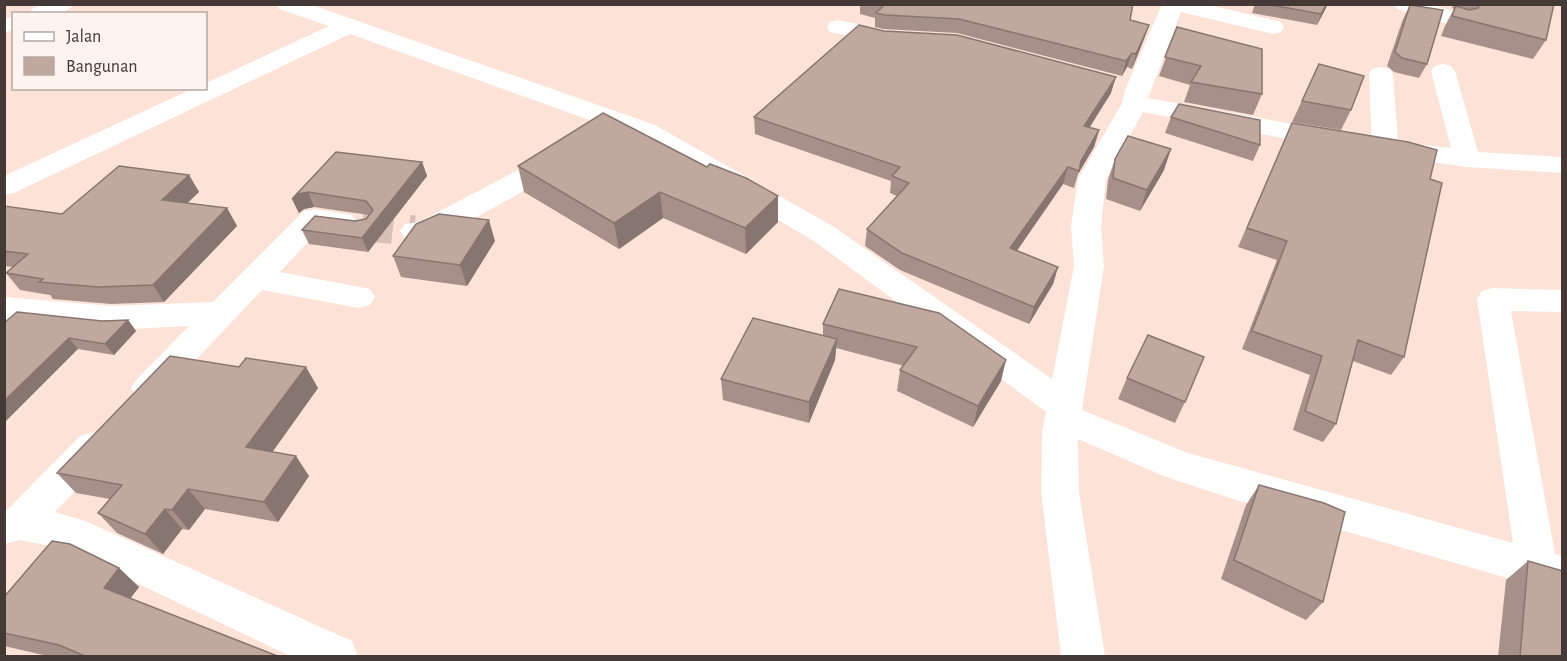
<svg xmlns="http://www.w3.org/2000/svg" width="1567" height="661" font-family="'Alegreya Sans',sans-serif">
	<rect width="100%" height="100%" fill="#fde2d8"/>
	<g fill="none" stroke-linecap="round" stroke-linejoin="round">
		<path stroke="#d8c0b8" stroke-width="31" stroke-dasharray="31 16" stroke-linecap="butt" d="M362,225l52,6"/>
		<path fill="#fff" fill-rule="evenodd" d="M44,4h30c-9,13 -30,10 -45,10l3,-5z
			M277,4h32l346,121 179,102 218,152 22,-113 -3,-40 7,-47 44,-76 3,-13 37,-86h43l76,18 3,5 -3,5 -8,2 -92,-22 -33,86 183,33 9,2 4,6 -4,6 -9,2 -188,-35 -37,67 -5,47 3,40 -22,144 106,43 325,90 -36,-244 5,-8 11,-3 69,2v22l-51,-1 44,243 7,2v38l-332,-96 -64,-21 -88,-38 1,53 26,164h-44l-20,-164 1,-60 4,-20 -232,-171 -177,-104 -287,-103 -336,159 -10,2v-19l190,-88h12v-5l123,-57 -50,-17z
			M1395,4h35l36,11 3,5 -3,5 -8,2 -61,-18z
			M14,16v14l-10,3v-14z
			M838,20l65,14 3,5 -3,5 -8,2 -65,-14 -3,-5 3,-5z
			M1443,64l8,2 4,5 23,81 84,5v16l-95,-6 -91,-13 -4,-6 -3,-74 3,-5 9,-2 9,2 3,5 5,68 53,6 -20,-77 4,-5z
			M559,147l10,2 3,6c-16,24 -109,68 -140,85 -10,3 -17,1 -27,-2l-5,-7 5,-7 14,-2 97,-51 33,-22z
			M314,209l38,6 5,7 -5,7 -10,2 -21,-3 -41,44 90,17 5,8 -5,8 -11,3 -97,-18 -101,107 -12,4 -12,-4 -6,-9 6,-9 52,-53 -78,4 -107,-11v-22l107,9 102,-4 91,-91z
			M93,432l13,4 6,11 -6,11 -51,54 30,9 267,120 6,15h-68l-225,-107 -45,-9 -16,4v-34l4,-1 72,-73z"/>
	</g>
	<path fill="#a69089" d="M860,4h273l-3,16 19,5 -5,14 -12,30 -5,-2 -5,9 -165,-43 -74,-4 -8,-2v-9l-15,-4z
		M1255,4h73l-11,21 -65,-12z
		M1454,4h100l-8,36 -13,19 -92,-23 4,-10 9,-17 -2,-1z
		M1410,5l17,59 -8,14 -25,-6 -7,-6 16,-47z
		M1177,27l85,67 -9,21 -69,-13 6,-17 -31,-9z
		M1319,64l32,46 -10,20 -49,-8z
		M1111,93l-22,34 10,3 -5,17 -16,27 -4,14 -11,-4 -46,67 41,16 -5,17 -24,40 -129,-54 -35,-24 2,-17 30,-33 -7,-3 1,-12 -136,-47 -1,-17z
		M1171,117l89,28 -7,16 -88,-28z
		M1292,123l138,56 -26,178 -13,18 -38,-14 -17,63 -13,18 -30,-12 17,-55 -68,-26 35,-89 -39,-13z
		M336,152l86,10 5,14 -59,76 -59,-8 -7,-14 64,-11 3,-4 -55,-8 -10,2 -5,4 -7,-14z
		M1115,159l49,11 -24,41 -34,-12 2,-19z
		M518,166l260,30v26l-32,32 -83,-36 -44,31 -95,-57z
		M189,175l10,17 -12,11 40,5 10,18 -73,76 -53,2 -58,-5 -3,-4 -30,-5 -14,-17 7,-6 -9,-1v-60l58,8z
		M495,241l-28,45 -66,-9 -8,-21z
		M839,289l162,92 -28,46 -76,-36 3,-21 4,-4 -68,-18 -1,12 -26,63 -86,-23 -2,-21 102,-44v-11z
		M17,312l85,9 26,-1 8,11 -22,24 -36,-6z
		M1127,378l58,24 -10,21 -57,-24z
		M318,388l-46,64 37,24 -31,46 -73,-13 -16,21 -7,-1 -19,25 -46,-21 -19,-20 12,-14 -34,-6 -19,-20z
		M1259,485l64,117 -17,18 -85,-41 25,-74z
		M1528,561l35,96h-65l8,-77z
		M119,568l20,19 -9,11 150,59h-228l-48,-11v-49z"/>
	<path fill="#87766f" d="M1327,4h1l-11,21 4,-11z
		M1149,25l-5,14 -12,30 4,-15z
		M1132,53l-5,14 -5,9 4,-15z
		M1116,77l-5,16 -31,50 4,-17z
		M1099,130l-5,17 -16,27 3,-13z
		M1171,149l-7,21 -24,41 7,-21z
		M422,162l5,14 -59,76 -6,-14z
		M1068,167l-5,17 -57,82 4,-18z
		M189,175l10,17 -26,25 -11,-17z
		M308,192l6,15 -10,2 -5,4 -7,-14 5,-5z
		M660,192l3,26 -44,31 -5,-26z
		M778,196v26l-32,32 -1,-26z
		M227,208l10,18 -73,76 -11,-17z
		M489,220l6,21 -28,45 -7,-21z
		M1058,267l-5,17 -24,40 5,-17z
		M128,320l8,11 -22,24 -9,-11z
		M69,338l9,11 -74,74v-22z
		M837,339l-2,21 -26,63v-21z
		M1006,360l-5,21 -28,46 5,-21z
		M306,367l12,21 -57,80 -15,-21z
		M296,456l13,20 -31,46 -14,-20z
		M188,489l17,20 -16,21 -17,-20z
		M165,509l17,20 -19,25 -18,-20z
		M119,568l20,19 -15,20 -20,-19z"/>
	<path fill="#c1a89f" stroke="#87766f" stroke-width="1.5" d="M877,4h256l-3,16 19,5 -13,29 -4,-1 -6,8 -167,-42 -74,-4 -9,-2 7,-7z
		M1266,4h61l-6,10z
		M1480,4h74l-8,36 -94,-24 4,-10 13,4 9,-2z
		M1410,5l33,5 -16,54 -25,-6 -7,-6z
		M859,25l25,6 73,4 159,42 -32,49 15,4 -18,31 -2,10 -11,-4 -58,81 48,19 -24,40 -132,-54 -35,-24 42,-46 -17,-7 8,-9 -146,-50z
		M1177,27l85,22v45l-71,-12 10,-16 -36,-9z
		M1319,64l45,12 -13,34 -49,-9z
		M1179,104l81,16v25l-89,-28z
		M603,113l104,54 3,-3 36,14 32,18 -33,32 -85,-36 -46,31 -96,-57z
		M1292,123l116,19 29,8 -7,29 12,4 -38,174 -46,-17 -22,84 -31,-13 17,-55 -70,-25 35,-90 -40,-13z
		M1128,136l43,13 -24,41 -34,-12 2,-19z
		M336,152l86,10 -60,76 -60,-8 13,-14 40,5 11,-2 7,-9 -7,-9 -58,-9 -11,2 -5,5z
		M119,166l70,9 -27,25 65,8 -74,77 -55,2 -59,-5 4,-3 -37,-6 22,-19 -24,-3v-45l58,8z
		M439,214l50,6 -29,45 -67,-9 23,-32z
		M839,289l100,24 67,47 -28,46 -78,-36 17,-23 -94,-23z
		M17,312l85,9 26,-1 -23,24 -36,-6 -65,63v-78z
		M753,318l84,21 -28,63 -88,-23z
		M1148,335l56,22 -19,45 -58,-24z
		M170,356l69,11 7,-9 60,9 -60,80 50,9 -32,46 -76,-13 -16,21 -7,-1 -20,25 -47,-21 24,-28 -65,-12z
		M1259,485l65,18 21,9 -22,90 -89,-42z
		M52,541l18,3 49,24 -15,20 176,69h-193l-28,-12 -55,-12v-36z
		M1528,561l35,10v86h-43z"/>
	<rect width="1567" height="661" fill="none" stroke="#443936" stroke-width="12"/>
	<rect x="12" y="12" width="195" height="78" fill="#fef3ef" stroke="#b4a9a5" stroke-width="1.5"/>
	<rect x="24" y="32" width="30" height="9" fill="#ffffff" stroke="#b4a9a5" stroke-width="1.5"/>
	<text x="66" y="42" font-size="18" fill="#443936">Jalan</text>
	<rect x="24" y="57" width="30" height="18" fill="#c1a89f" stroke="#b4a9a5" stroke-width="1.5"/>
	<text x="66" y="72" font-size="18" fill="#443936">Bangunan</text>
</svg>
